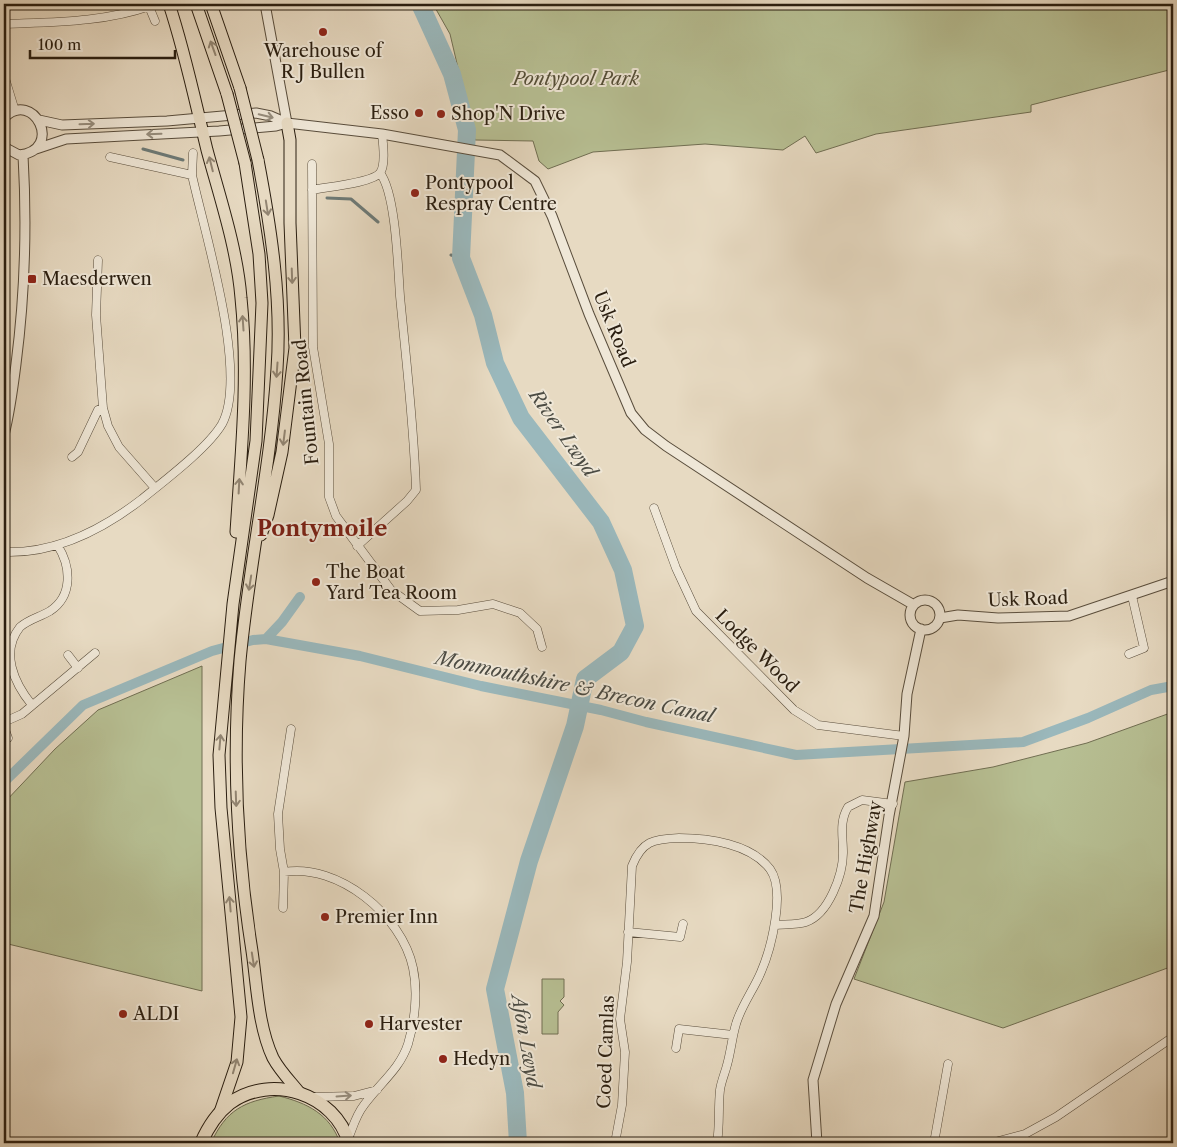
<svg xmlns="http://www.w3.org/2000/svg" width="1177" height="1147" font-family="'Libre Caslon Text',serif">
	<rect width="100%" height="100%" fill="#e7dac2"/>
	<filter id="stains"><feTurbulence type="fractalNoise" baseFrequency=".004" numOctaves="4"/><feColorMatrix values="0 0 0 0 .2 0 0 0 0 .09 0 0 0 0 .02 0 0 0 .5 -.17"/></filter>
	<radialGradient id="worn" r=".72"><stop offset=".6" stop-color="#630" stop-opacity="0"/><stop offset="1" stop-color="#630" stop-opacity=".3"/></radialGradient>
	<path fill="#b7bf93" stroke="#706e52" d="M433,4h740v65l-142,36v7l-155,22 -60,19 -11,-17 -22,14 -78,-6 -112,8 -45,17 -9,-8 -6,-20 -58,-1 -25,-106z
		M202,666v325l-198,-48v-140l51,-54 43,-39z
		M1173,712v254l-170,62 -149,-49 30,-77 21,-120 88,-15 94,-24z
		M542,979h22v18l-4,4 4,4 -6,7v22h-16z
		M279,1096c28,7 51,18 61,47h-129c15,-33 33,-42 68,-47z"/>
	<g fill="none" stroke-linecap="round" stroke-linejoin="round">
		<path stroke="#6d7a77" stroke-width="3" d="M143,149l40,11
			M327,198l24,1 27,23
			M451,255l10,3"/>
		<path stroke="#9ab8bc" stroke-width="10" d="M266,639l16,-17 18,-25
			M4,782l79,-77 129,-54 41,-11 13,-1 94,17 121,30 120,24 45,12 150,33 227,-13 65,-24 63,-28 22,-4"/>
		<path stroke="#9ab8bc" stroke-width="18" d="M420,4l32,70 15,56 -6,128 22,57 12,48 26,55 80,104 22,48 12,56 -14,26 -36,27 -10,47 -46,135 -34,128 20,104 3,50"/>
		<g stroke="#594d3c" stroke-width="9">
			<path id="minor" d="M148,4l7,17
				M8,24c47,-2 97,-2 142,-18
				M4,75l11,36
				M312,164l1,183 16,97v53l7,19 55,74 29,21 38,-1 35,-6 27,9 17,16 5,18
				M192,175l1,-22
				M312,190c14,-3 60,-7 68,-17 6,-8 3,-30 2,-39
				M98,260l-2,55 7,93 5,18 11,21 36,41
				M72,457l6,-5 20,-42 5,-2
				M654,508l22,60 20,43 98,99 24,15 86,11
				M357,546l50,-45 9,-11c-2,-65 -10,-130 -16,-194 -2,-27 -4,-103 -20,-123
				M4,552c52,2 98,-22 138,-53 22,-18 66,-51 80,-75 27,-50 -18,-193 -30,-249l-82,-18
				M1129,654l15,-6 -12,-52
				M68,655l10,13
				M32,705c-18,-22 -32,-53 -12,-78 9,-8 20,-10 30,-16 23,-15 21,-44 8,-65
				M4,722l18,-8 73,-61
				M4,727l4,11
				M284,872c54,-9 118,43 129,96 5,23 2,53 -5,76 -8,25 -29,40 -44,61 -8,10 -11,22 -16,34
				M283,908l1,-36 -4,-23 -2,-35 13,-85
				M775,925c9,-1 22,0 31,-3 23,-8 37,-48 37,-69 0,-17 -4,-31 5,-46l14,-7 31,4
				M628,932l52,5 3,-13
				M676,1048l3,-19 54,6
				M312,1097l42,-1 23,-6
				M615,1143l7,-38 3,-53 -5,-33 7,-57 5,-96c10,-25 21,-27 47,-28 30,0 72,6 91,31 16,22 1,80 -9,103 -7,17 -20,34 -25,52 -4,13 -5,27 -9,41 -2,8 -6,17 -7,25 -2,18 0,35 -3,53
				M934,1143l14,-79
				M991,1143l34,-9 31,-17 117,-80"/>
		</g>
		<g stroke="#594d3c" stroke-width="11">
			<path id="tertiary" d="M265,4l22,119
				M4,118c29,-30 61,32 15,37l-15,-8
				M39,120l23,5 105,-4 89,-8 15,3 16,7 95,11 118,21 35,26 17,35 37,98 42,99 14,17 21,16 201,132 47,27
				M36,149l30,-10 153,-8 57,-5 11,-3
				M4,435c6,-23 9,-47 12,-71 9,-70 11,-139 7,-209
				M910 615a15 15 0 1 1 30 0a15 15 0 1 1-30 0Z
				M940,618l18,-3 40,3 71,-2 104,-35
				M817,1143l-4,-63 23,-76 38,-88 15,-100 15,-80 3,-42 14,-65"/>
		</g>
		<g stroke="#2a1e10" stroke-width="13">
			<path id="primary" d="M169,4c16,48 26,97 38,146 13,48 30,98 34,148 8,78 0,157 -5,234
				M196,4l31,90
				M211,4l29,84
				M258,160c13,68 24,140 19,209 -6,98 -28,194 -37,292 -8,97 -3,194 12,290 5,34 6,75 21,107 7,13 17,23 26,34
				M261,535l7,-20 14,-63 13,-104 -5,-125v-83l-3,-17
				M220,1112l17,-50 4,-45 -20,-209 -2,-53 14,-151 23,-163 6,-138 -3,-49 -14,-91"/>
		</g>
		<g stroke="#2a1e10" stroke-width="14">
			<path id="trunk" d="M201,1143c7,-16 15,-29 29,-40 42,-30 105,-9 119,40"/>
		</g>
		<use href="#minor" stroke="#efe7d7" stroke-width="8"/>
		<use href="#tertiary" stroke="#efe7d7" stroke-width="9"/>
		<use href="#primary" stroke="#e7dac2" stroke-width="11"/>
		<use href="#trunk" stroke="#e7dac2" stroke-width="12"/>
		<g stroke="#2a1e10" stroke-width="13" stroke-linecap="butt">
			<path id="primary-bridge" d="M240,88l18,72
				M227,94l18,69"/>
		</g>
		<use href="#primary-bridge" stroke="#e7dac2" stroke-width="11"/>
	</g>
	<defs><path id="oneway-shaft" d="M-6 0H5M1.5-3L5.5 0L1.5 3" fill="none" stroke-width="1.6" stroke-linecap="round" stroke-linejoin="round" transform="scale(1.25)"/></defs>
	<g stroke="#928572">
		<use href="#oneway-shaft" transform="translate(213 48) rotate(-110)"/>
		<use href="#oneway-shaft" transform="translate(211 164) rotate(-104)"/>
		<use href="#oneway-shaft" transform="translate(267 208) rotate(81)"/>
		<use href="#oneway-shaft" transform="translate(292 276) rotate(88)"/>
		<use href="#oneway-shaft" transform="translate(243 323) rotate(-94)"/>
		<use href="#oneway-shaft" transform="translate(277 370) rotate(94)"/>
		<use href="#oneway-shaft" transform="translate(284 438) rotate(97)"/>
		<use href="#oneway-shaft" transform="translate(239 486) rotate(-87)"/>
		<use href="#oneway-shaft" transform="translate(250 583) rotate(99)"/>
		<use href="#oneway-shaft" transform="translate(220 742) rotate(-85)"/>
		<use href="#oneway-shaft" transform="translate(236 799) rotate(88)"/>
		<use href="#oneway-shaft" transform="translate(230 904) rotate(-95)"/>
		<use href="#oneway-shaft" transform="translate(253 960) rotate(81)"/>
		<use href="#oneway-shaft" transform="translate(235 1066) rotate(-74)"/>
	</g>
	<g stroke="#968d7d">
		<use href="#oneway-shaft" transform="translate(266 116) rotate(13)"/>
		<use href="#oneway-shaft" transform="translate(87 124) rotate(-2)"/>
		<use href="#oneway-shaft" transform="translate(154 134) rotate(178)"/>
		<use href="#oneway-shaft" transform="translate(344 1096) rotate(-4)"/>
	</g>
	<g fill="#8f2418" stroke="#efe7d7" stroke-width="2">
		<circle cx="323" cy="32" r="5"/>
		<circle cx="419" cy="113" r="5"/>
		<circle cx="441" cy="114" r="5"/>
		<circle cx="415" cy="193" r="5"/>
		<rect x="27" y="274" width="10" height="10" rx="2.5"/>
		<circle cx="316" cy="582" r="5"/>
		<circle cx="325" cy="917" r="5"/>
		<circle cx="123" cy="1014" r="5"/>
		<circle cx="369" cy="1024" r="5"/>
		<circle cx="443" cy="1059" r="5"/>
	</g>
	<g text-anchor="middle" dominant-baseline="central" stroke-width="4" stroke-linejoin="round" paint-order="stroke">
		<g font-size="18" fill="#2a1e10" stroke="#efe7d7" text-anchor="start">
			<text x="323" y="51" text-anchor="middle">Warehouse of<tspan x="323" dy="21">R J Bullen</tspan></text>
			<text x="409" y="113" text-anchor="end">Esso</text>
			<text x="451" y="114">Shop'N Drive</text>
			<text x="425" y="183">Pontypool<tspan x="425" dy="21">Respray Centre</tspan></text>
			<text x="42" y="279">Maesderwen</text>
			<text x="326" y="572">The Boat<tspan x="326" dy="21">Yard Tea Room</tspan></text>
			<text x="335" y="917">Premier Inn</text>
			<text x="133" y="1014">ALDI</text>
			<text x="379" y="1024">Harvester</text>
			<text x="453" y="1059">Hedyn</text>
		</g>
		<g font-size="18" font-style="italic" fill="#544e37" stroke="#efe7d7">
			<text x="576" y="79">Pontypool Park</text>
		</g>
		<g font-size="18" fill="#2a1e10" stroke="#efe7d7">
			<text transform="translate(614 329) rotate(68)">Usk Road</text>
			<text transform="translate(306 402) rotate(-96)">Fountain Road</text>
			<text transform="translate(1028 599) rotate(-2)">Usk Road</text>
			<text transform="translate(757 651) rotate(45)">Lodge Wood</text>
			<text transform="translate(866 857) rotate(-80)">The Highway</text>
			<text transform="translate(606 1052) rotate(-88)">Coed Camlas</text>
		</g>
		<g font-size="19" font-style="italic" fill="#4c4c44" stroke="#efe7d7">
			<text transform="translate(563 433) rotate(55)">River Lwyd</text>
			<text transform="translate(575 687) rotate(12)">Monmouthshire &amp; Brecon Canal</text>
			<text transform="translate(526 1041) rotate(80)">Afon Lwyd</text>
		</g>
		<g font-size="22" font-weight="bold" fill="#7a1f14" stroke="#efe7d7">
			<text x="322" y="528">Pontymoile</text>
		</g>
	</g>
	<rect width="1177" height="1147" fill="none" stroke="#e7dac2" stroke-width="20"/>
	<rect x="5" y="5" width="1167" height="1137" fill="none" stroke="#2a1e10" stroke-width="2.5"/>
	<rect x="10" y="10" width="1157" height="1127" fill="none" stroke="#2a1e10"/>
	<path d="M30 50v8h145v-8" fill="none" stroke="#2a1e10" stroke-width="2.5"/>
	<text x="38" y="50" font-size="15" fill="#2a1e10" stroke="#efe7d7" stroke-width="4" paint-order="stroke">100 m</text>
	<rect width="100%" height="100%" filter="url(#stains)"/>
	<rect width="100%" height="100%" fill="url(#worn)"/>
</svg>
